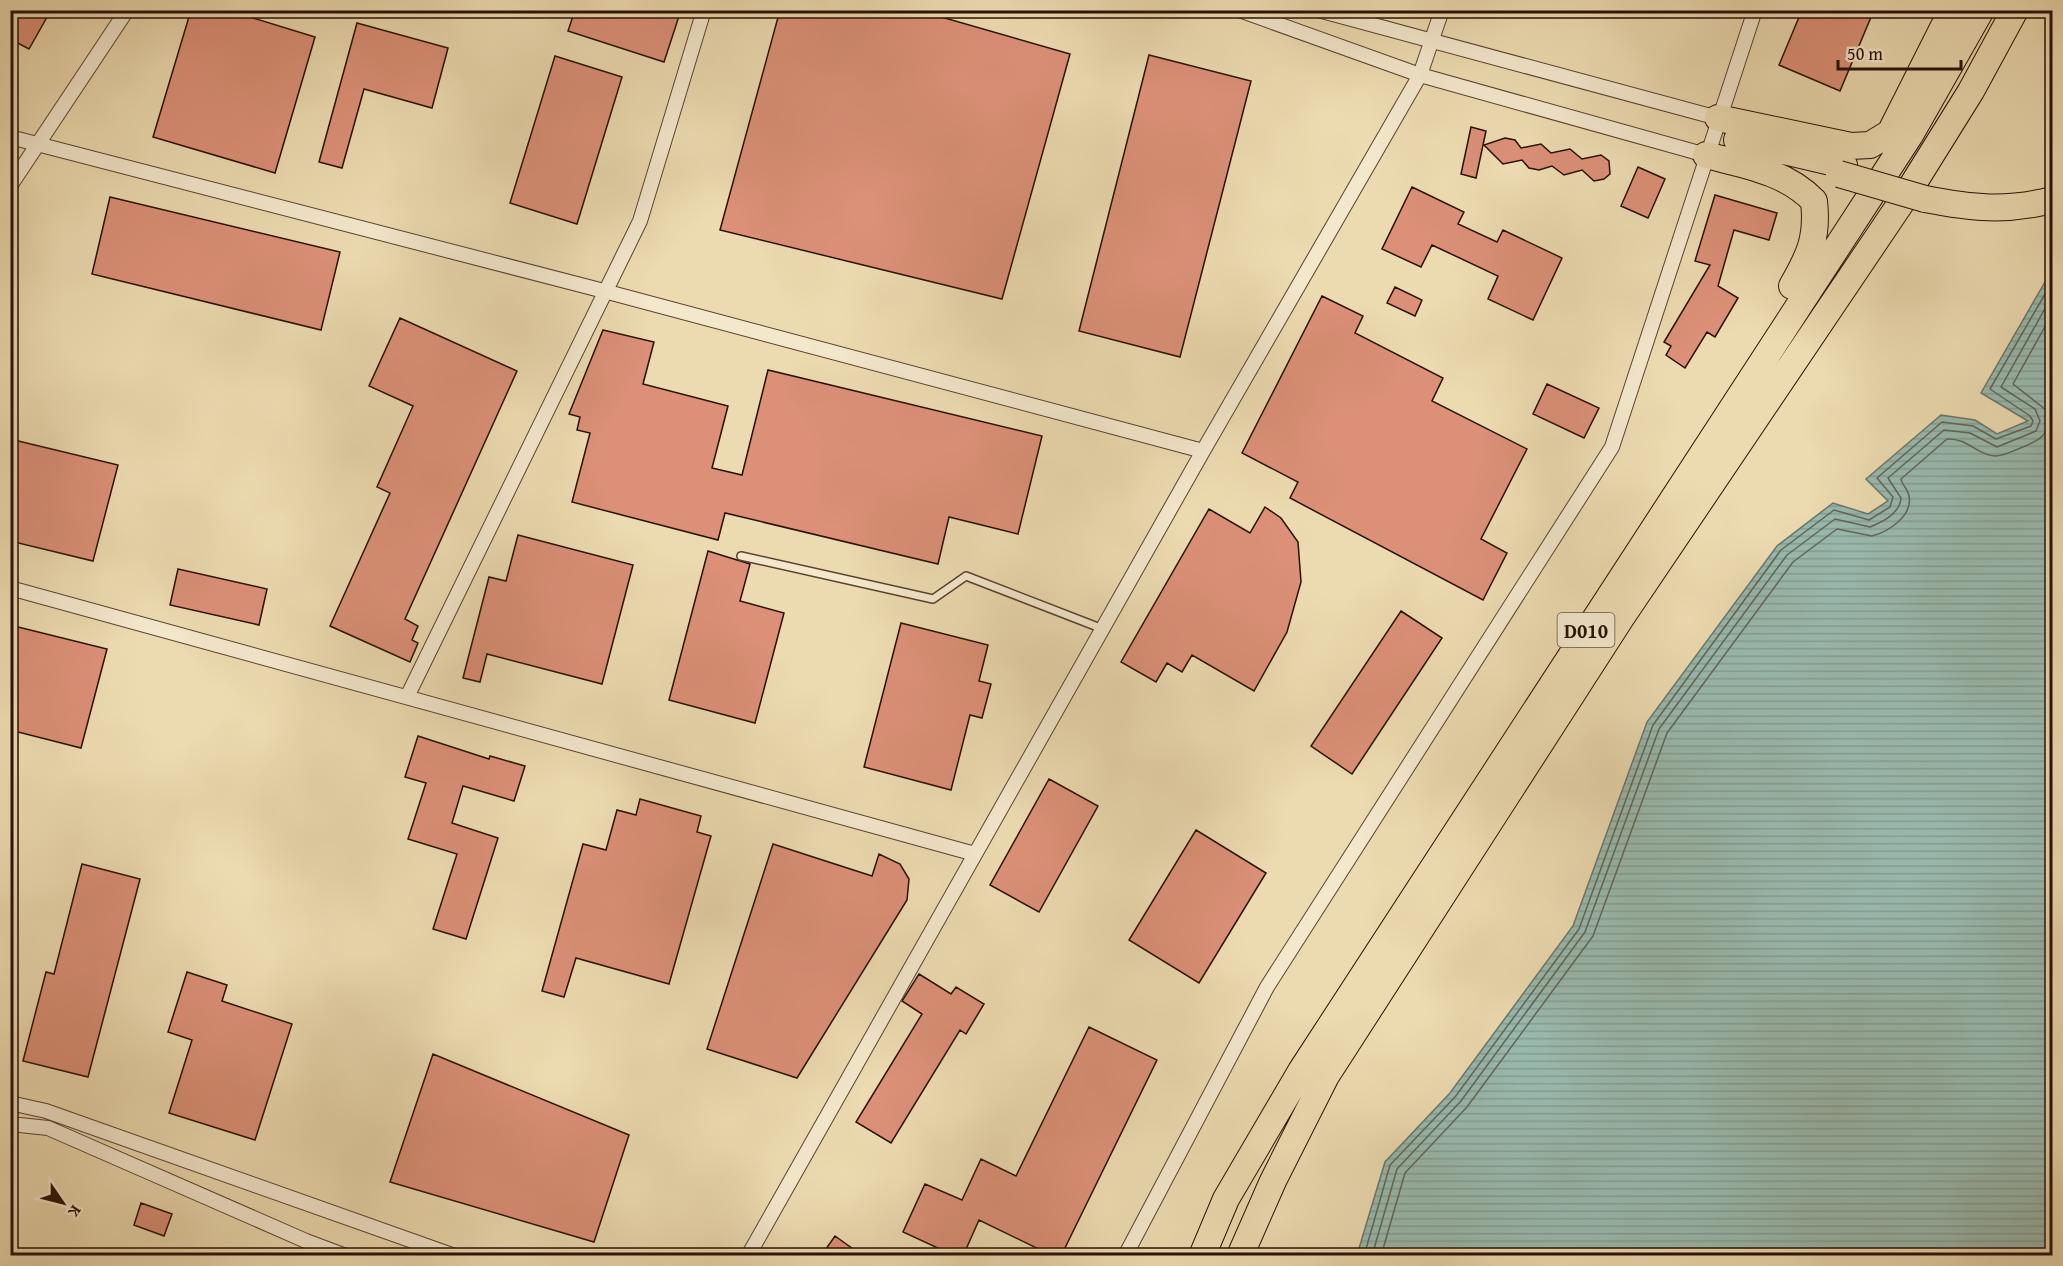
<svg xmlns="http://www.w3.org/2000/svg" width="2063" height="1266" font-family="'Gentium Book Plus',serif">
	<defs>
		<pattern id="water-rules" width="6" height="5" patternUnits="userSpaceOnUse" patternTransform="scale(1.5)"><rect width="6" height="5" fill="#99baaf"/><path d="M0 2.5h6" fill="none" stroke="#849f95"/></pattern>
	</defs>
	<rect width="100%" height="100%" fill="#ecdab0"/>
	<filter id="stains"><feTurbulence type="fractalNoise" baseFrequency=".00333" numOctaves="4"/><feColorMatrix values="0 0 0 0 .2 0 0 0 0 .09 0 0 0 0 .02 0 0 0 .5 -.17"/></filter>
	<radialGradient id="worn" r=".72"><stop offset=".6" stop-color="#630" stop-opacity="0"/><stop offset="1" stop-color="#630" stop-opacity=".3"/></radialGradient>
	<path fill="url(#water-rules)" stroke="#6c766a" stroke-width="1.5" d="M2052,279v976h-695l28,-93 65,-69 123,-167 74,-204 130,-176 56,-43 35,11 20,-13 -22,-22 75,-64 34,5 22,14 31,-13 -47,-28 64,-111z"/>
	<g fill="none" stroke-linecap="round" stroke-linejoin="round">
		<path stroke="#606558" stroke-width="1.5" d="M1364,1256l26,-91 65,-68 124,-168 74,-204 128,-175 53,-40 35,10 21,-13 3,-10 -16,-19 65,-56 31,4 23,13 35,-13 2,-5 -3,-5 -40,-27 59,-102 3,-2
			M1372,1256l25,-87 64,-68 124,-169 74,-203 128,-174 48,-36 35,8c13,-5 30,-14 31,-29l-13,-20 56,-48 26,3 27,14 39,-16 4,-10 -5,-12 -34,-22 51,-91
			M1381,1256l24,-83 62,-66 126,-171 74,-203 126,-171 44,-33 35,7c16,-4 41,-20 37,-40 -1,-7 -7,-11 -8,-17l46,-40c21,-1 30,16 48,17 8,0 16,-4 23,-7 19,-7 38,-16 28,-39l-33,-26 39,-70"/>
	</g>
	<path fill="#db9077" stroke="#281002" stroke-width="1.5" d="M10,10h41l-22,39 -19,-10z
		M191,10h36l88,27 -40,136 -122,-36z
		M575,10h106l-17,52 -96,-31z
		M780,10h137l153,44 -68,245 -282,-69z
		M1802,10h72l-34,81 -61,-26z
		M357,23l91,25 -16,60 -68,-19 -22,79 -23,-6z
		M1149,55l102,26 -71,276 -101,-26z
		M555,56l67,21 -45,147 -67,-21z
		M1471,127l15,4 -10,47 -15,-4z
		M1505,138l10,2 6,8 20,-4 10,9 19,-4 12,10 19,-4 8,6 1,13 -6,5 -10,2 -12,-11 -18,5 -12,-9 -13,4 -10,-2 -7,-8 -19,4 -19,-19z
		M1638,167l27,12 -17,39 -27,-12z
		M1412,187l52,25 -6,12 39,18 6,-12 59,28 -29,62 -45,-21 10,-23 -66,-31 -11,22 -39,-18z
		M1715,195l62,18 -8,27 -35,-10 -16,56 20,12 -23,39 -8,-5 -22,36 -19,-13 5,-9 -7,-4 46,-77 -15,-4z
		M110,197l230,55 -19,78 -229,-56z
		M1395,287l27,13 -7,16 -28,-13z
		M1322,296l41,20 -8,17 88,45 -11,23 95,48 -46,90 26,14 -24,47 -193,-102 8,-16 -56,-29z
		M400,318l117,53 -112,248 13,7 -6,14 6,3 -8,19 -80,-36 60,-133 -13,-6 36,-81 -44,-20z
		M603,330l51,12 -11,42 85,22 -16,62 30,7 26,-105 274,66 -24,98 -69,-17 -11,47 -213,-51 -7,27 -146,-38 18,-69 -13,-3 3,-13 -11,-3z
		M1547,384l52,24 -15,30 -51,-24z
		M10,439l108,26 -25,96 -83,-20z
		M1265,507l16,11 17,24 3,40 -14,50 -33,59 -62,-36 -10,17 -15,-9 -11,19 -35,-20 88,-153 41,24z
		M518,535l115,30 -31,119 -115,-30 -7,28 -17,-4 26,-101 17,4z
		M708,551l42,13 -10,37 44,12 -29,110 -86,-23z
		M178,569l89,20 -8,36 -89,-20z
		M1401,611l41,27 -90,136 -41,-28z
		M901,623l87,22 -9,36 12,3 -9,34 -12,-3 -19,75 -87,-23z
		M10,625l97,24 -26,99 -71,-18z
		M418,736l71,23 1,-3 35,10 -11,35 -51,-15 -11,37 46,15 -32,101 -33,-10 24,-75 -49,-15 18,-56 -21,-6z
		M1049,779l49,27 -59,106 -49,-27z
		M640,799l61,17 -4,16 14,4 -42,148 -93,-26 -12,39 -22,-6 41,-147 23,6 11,-40 19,5z
		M1196,830l70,43 -67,110 -70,-43z
		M773,844l99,32 7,-22 21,10 9,15 -2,21 -110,178 -90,-29z
		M82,864l58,15 -52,198 -65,-16 23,-89 8,2z
		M187,972l40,13 -5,16 70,23 -37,116 -86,-27 23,-73 -24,-8z
		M919,974l32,20 5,-7 28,17 -18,30 -6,-4 -69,113 -35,-21 66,-108 -20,-13z
		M1089,1027l68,33 -96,196h-8l-74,-36 -16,36h-8l-52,-24 22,-48 37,16 19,-41 35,17z
		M433,1054l196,81 -35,107 -204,-60z
		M141,1203l31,11 -8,22 -30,-11z
		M835,1236l28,20h-42z"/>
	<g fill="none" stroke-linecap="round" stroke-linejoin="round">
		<g stroke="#59422e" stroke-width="10">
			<path id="lane" d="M741,556l192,43 33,-23 137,53"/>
		</g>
		<g stroke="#59422e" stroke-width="16">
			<path id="street" d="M1239,10l181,65 286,80
				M1318,10l400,108
				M10,137l594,154 599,160
				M10,186l117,-176
				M10,588l965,266
				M407,697l233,-476 64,-211
				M10,1103l36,8 409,145
				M10,1124l38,4 258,113 40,15
				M748,1256l455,-805 217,-376 22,-65
				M1125,1256l142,-269 345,-540 143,-437"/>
		</g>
		<g stroke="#281002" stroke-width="28">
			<path id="highway" d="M1718,118l133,28 19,-1 20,-12 62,-123
				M1737,140l107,25
				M1706,155c38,10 79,16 108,46 4,36 -4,54 -22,85
				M1925,199c47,9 80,13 127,1
				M1202,1256l24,-57 75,-128 609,-936 71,-125
				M1240,1256l33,-75 53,-105 295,-458 284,-421 66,-106 44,-81"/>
		</g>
		<use href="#lane" stroke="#f3e7cc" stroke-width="7"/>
		<use href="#street" stroke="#f3e7cc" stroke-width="14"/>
		<use href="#highway" stroke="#ecdab0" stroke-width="26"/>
		<g stroke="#281002" stroke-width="28" stroke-linecap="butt">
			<path id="highway-bridge" d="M1839,174l86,25"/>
		</g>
		<use href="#highway-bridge" stroke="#ecdab0" stroke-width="26"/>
	</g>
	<g text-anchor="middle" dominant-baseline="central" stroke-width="6" stroke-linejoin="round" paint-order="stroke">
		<rect fill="#f3e7cc" stroke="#65503f" stroke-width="1.5" x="1557.5" y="613" width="57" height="34" rx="4.5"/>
		<g font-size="20" font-weight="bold" fill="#281002">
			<text x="1586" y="630">D010</text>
		</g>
	</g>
	<rect width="2063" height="1266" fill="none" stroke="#ecdab0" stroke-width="36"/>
	<rect x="12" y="12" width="2039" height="1242" fill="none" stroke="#281002" stroke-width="3"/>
	<rect x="18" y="18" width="2027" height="1230" fill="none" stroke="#281002" stroke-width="1.5"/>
	<g transform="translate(63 1203) rotate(125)" stroke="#f3e7cc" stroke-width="4.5" paint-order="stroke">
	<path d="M0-4.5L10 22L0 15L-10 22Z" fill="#281002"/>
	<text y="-9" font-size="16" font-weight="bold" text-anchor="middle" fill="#281002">K</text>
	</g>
	<path d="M1838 60v9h123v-9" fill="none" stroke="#281002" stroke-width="3"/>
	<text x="1847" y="60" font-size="18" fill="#281002" stroke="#f3e7cc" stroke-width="4.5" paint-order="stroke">50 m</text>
	<rect width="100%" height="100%" filter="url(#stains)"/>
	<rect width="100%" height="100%" fill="url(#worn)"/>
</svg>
